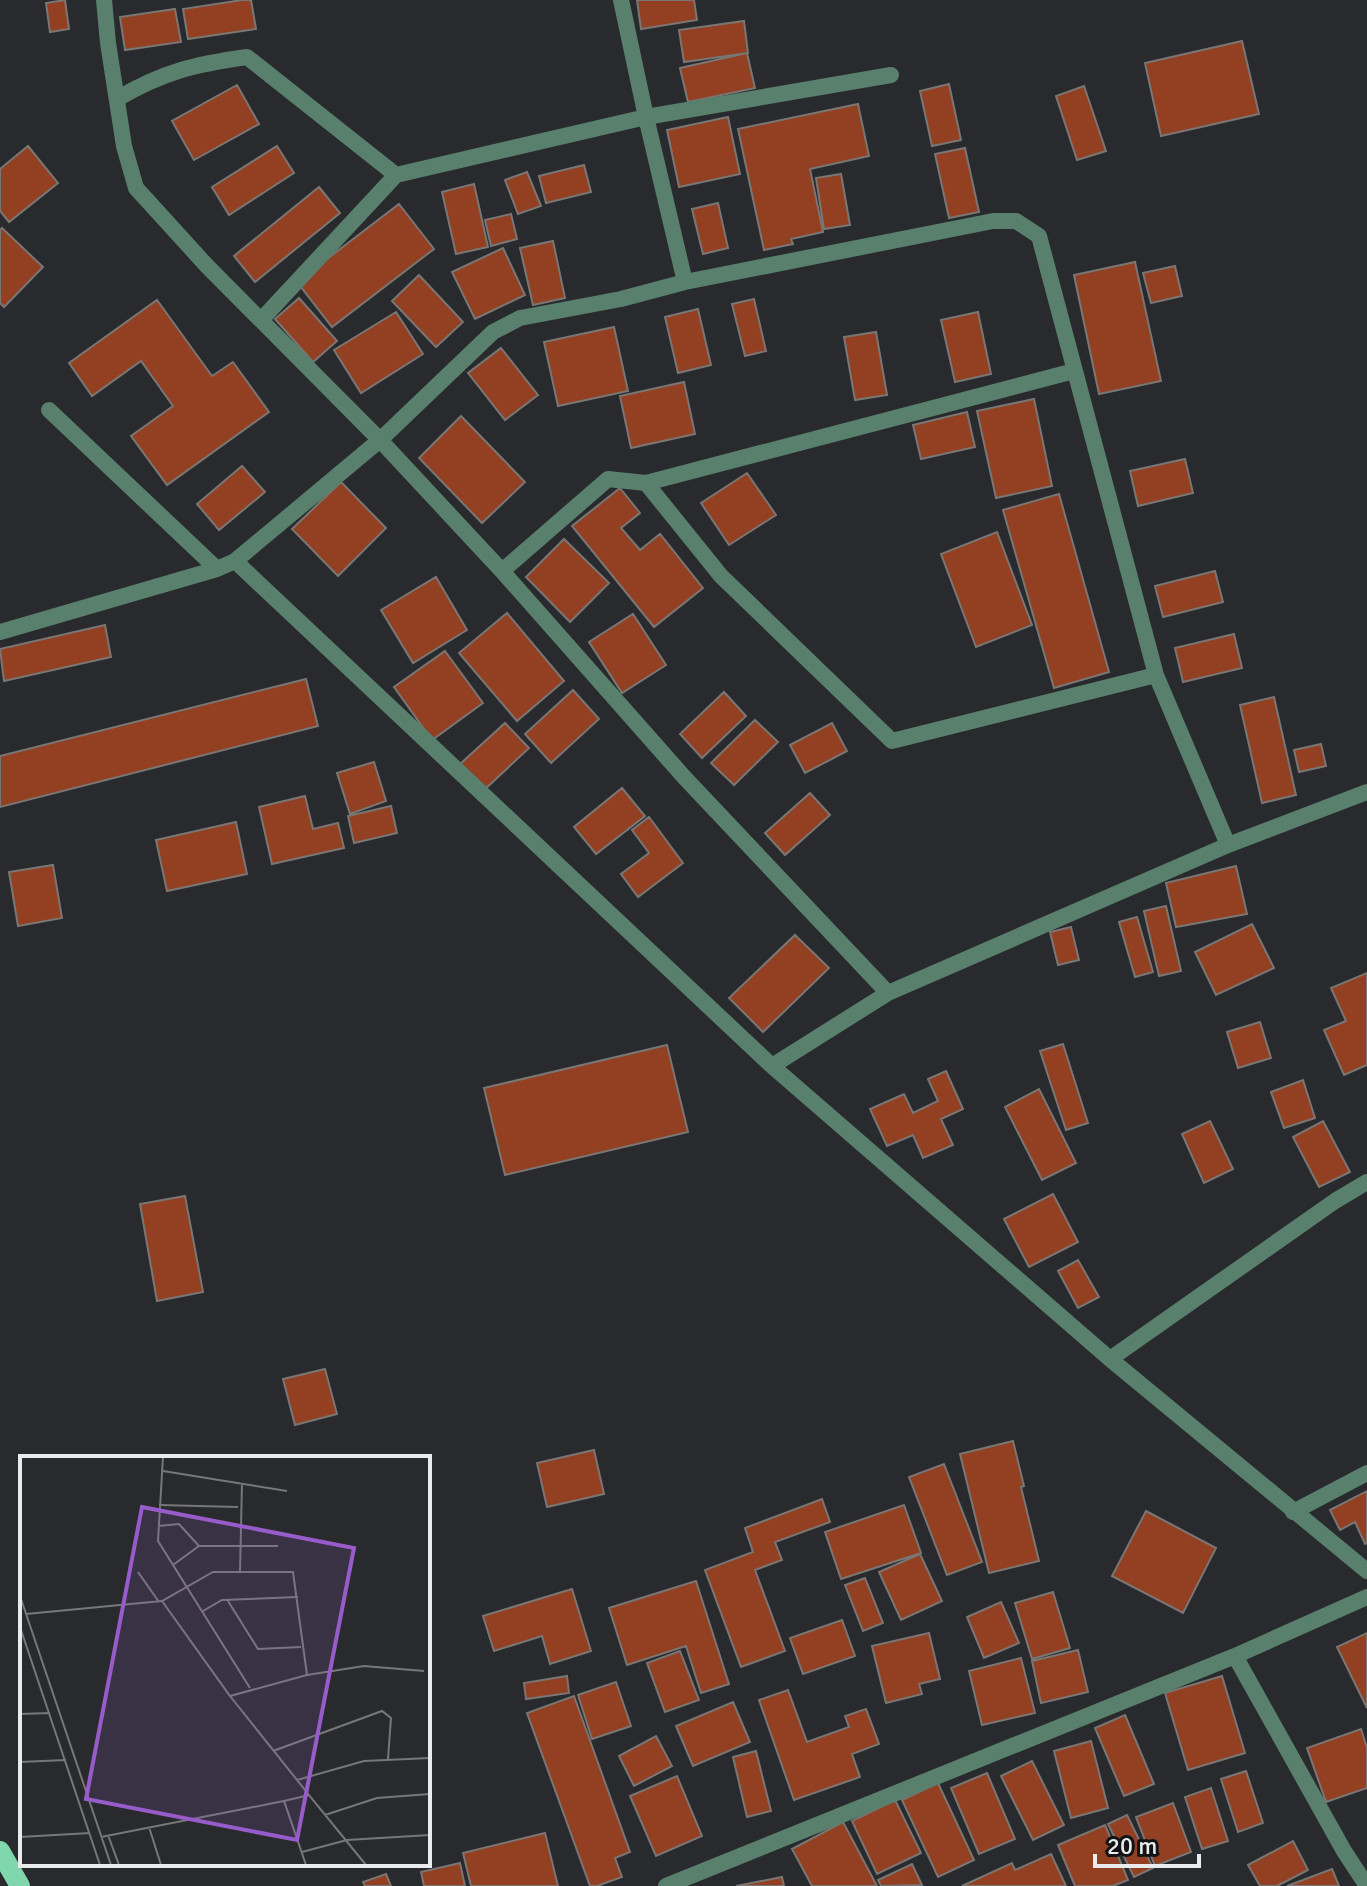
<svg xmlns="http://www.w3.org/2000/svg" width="1367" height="1886" font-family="Signika,sans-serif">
	<rect width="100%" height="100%" fill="#292a2d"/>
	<path fill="#923f22" stroke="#797674" stroke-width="2" d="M65,0l4,29 -19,3 -4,-29z
		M242,0h9l5,29 -68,10 -5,-30z
		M637,0h57l3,20 -56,9z
		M175,9l6,33 -56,8 -5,-33z
		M744,21l4,32 -64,9 -5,-32z
		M1242,41l17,73 -98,22 -16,-73z
		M747,53l8,35 -67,14 -8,-34z
		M949,84l12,56 -29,6 -12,-55z
		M237,85l22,39 -65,36 -22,-39z
		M1084,86l22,65 -29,9 -21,-64z
		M858,104l11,52 -59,13 13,63 -32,7 2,5 -29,6 -26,-121z
		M728,117l12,57 -61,13 -12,-57z
		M28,146l30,37 -49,39 -9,-11v-42z
		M277,146l17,27 -65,42 -17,-28z
		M965,148l14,64 -30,6 -14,-64z
		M584,165l7,27 -45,11 -7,-27z
		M527,172l14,34 -23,8 -13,-34z
		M841,174l9,51 -26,4 -8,-51z
		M474,184l14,63 -32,7 -14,-62z
		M319,187l21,26 -85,69 -21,-26z
		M718,203l10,45 -25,6 -11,-45z
		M399,204l35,45 -102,78 -35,-45z
		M511,214l6,25 -26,7 -6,-26z
		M2,228l41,39 -39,40 -4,-4v-73z
		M553,241l12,57 -32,7 -13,-57z
		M503,248l22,47 -50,24 -23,-47z
		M1135,262l26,119 -62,13 -25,-119z
		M1175,266l7,30 -31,7 -8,-30z
		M419,275l44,47 -27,25 -44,-46z
		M299,298l38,43 -24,21 -38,-43z
		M754,299l12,52 -21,5 -13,-52z
		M157,300l55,76 21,-14 36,50 -102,73 -36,-49 42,-30 -32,-45 -49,35 -23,-33z
		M698,309l13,56 -33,8 -13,-56z
		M396,312l27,42 -62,39 -27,-43z
		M978,312l13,62 -36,8 -14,-62z
		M614,327l14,64 -70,15 -14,-64z
		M876,332l11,63 -32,5 -11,-63z
		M501,348l37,47 -33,25 -37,-47z
		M684,382l11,52 -64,14 -11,-52z
		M1034,399l18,87 -56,12 -19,-87z
		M967,412l8,35 -54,12 -8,-34z
		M461,416l64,66 -43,41 -63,-65z
		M1185,459l8,34 -55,13 -8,-35z
		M242,466l23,26 -46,38 -22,-26z
		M747,473l29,42 -47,30 -28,-42z
		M341,482l45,46 -48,48 -46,-47z
		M620,488l20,25 -19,15 19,22 20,-16 43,54 -49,39 -82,-101z
		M1059,494l50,178 -55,16 -51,-178z
		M997,532l35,93 -56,22 -35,-93z
		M564,539l45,44 -39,39 -44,-45z
		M1215,571l8,31 -60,15 -8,-31z
		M436,577l31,53 -54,33 -32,-53z
		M507,613l57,68 -47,40 -58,-68z
		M633,614l33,51 -44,28 -33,-51z
		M105,625l6,32 -107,24 -4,-32z
		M1234,634l8,34 -59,14 -8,-34z
		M445,651l38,52 -51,37 -38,-53z
		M306,679l12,47 -318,81v-51z
		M573,690l26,29 -48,44 -26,-29z
		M724,692l22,24 -44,42 -22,-24z
		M1274,697l22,98 -34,8 -22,-98z
		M755,720l23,22 -44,43 -23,-22z
		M505,723l24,25 -46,43 -24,-26z
		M832,723l15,28 -42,22 -15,-28z
		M1321,744l5,22 -27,6 -5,-22z
		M374,762l12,39 -36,13 -13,-41z
		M622,788l23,28 -49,38 -22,-27z
		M810,793l20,22 -45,40 -20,-22z
		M305,796l8,33 25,-6 6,25 -72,16 -13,-57z
		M391,806l6,27 -43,10 -6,-27z
		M649,817l34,46 -45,34 -17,-23 28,-21 -17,-23z
		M236,822l11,52 -80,17 -11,-51z
		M53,865l9,53 -44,8 -9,-54z
		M1236,866l11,48 -71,13 -10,-44z
		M1166,906l15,65 -22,5 -15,-65z
		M1137,917l16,55 -18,5 -16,-55z
		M1252,924l22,44 -58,27 -21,-43z
		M1071,927l8,33 -21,5 -8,-33z
		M795,935l34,33 -66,64 -34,-34z
		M1367,973v92l-23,10 -20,-45 22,-9 -15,-33z
		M1260,1022l11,36 -33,10 -11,-36z
		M1063,1044l25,79 -22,7 -26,-79z
		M667,1045l21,87 -183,43 -21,-87z
		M946,1071l17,38 -22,10 12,26 -30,13 -10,-23 -26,11 -17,-37 34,-15 9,19 25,-12 -10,-22z
		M1303,1080l12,38 -31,10 -13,-36z
		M1039,1089l37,74 -34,17 -37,-73z
		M1210,1121l23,48 -29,14 -22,-49z
		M1323,1121l27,51 -31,15 -26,-50z
		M1053,1194l25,48 -49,25 -25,-48z
		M185,1196l18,96 -46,9 -17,-97z
		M1078,1260l21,37 -21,11 -20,-37z
		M325,1369l12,45 -42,11 -12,-46z
		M1013,1441l11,45 -3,1 18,74 -50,12 -29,-119z
		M594,1450l10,44 -57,13 -10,-44z
		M944,1464l38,98 -35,13 -38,-98z
		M1367,1491v52l-2,1 -10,-22 -15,8 -10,-20z
		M822,1499l8,23 -55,20 7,18 -27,10 30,81 -44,16 -36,-97 48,-18 -8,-24z
		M904,1505l17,48 -80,26 -16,-47z
		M1146,1511l70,37 -33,65 -71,-37z
		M920,1554l22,47 -41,19 -22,-48z
		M865,1578l18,45 -20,8 -18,-46z
		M696,1581l33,103 -28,9 -15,-47 -59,19 -18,-57z
		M572,1589l19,62 -41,13 -8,-28 -48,15 -11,-35z
		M1053,1592l17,56 -38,11 -17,-56z
		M1001,1602l18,41 -35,15 -17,-41z
		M842,1620l13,36 -52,18 -13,-36z
		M929,1633l11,46 -21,5 3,10 -36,9 -14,-57z
		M1367,1633v75l-30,-61z
		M1078,1650l10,42 -47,11 -9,-42z
		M680,1651l19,49 -34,12 -18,-49z
		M1021,1658l14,55 -53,12 -13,-54z
		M567,1676l2,17 -43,6 -2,-16z
		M1222,1676l23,77 -57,17 -23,-77z
		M616,1682l15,44 -39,13 -14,-44z
		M788,1690l19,52 42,-15 -4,-11 21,-7 13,35 -27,10 8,23 -66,23 -35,-100z
		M574,1696l56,156 -15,6 7,19 -25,9h-7l-63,-173z
		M733,1702l17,40 -57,24 -17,-40z
		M1125,1715l29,69 -30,12 -29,-68z
		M1361,1729l6,19v40l-41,14 -19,-54z
		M656,1736l16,30 -38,20 -15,-30z
		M1091,1741l17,67 -37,10 -17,-67z
		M756,1751l15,60 -24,6 -14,-60z
		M1032,1761l32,64 -31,15 -32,-64z
		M1246,1771l17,52 -25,9 -17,-53z
		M987,1773l28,66 -36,15 -28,-66z
		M677,1776l25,60 -46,20 -26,-60z
		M938,1783l36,77 -36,17 -36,-77z
		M1211,1788l17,53 -26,8 -17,-52z
		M895,1800l26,53 -44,21 -25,-53z
		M1173,1803l18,49 -36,14 -19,-49z
		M1127,1815l26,53 -19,9 -26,-53z
		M843,1822l34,64h-65l-20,-37z
		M1105,1825l23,55 -15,6h-38l-17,-41z
		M545,1833l13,53h-87l-8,-33z
		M1293,1841l15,29 -31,16h-17l-12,-21z
		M1051,1854l15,32h-104l50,-23 3,7z
		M460,1863l5,23h-41l-3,-14z
		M912,1864l10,21 -41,1 -3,-6z
		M1332,1869l7,17h-52z
		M386,1874l5,12h-26l-2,-4z
		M782,1877l2,9h-48z"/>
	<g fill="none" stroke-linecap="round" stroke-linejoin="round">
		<path stroke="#58806c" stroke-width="16" d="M104,0l4,43 16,103 12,42 71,78 173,174 122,131 182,206 204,216
			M621,0l25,117 39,165
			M117,99c45,-27 79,-35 130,-42l149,118
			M262,319l134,-144 250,-58 245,-42
			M49,410l168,159
			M646,483l75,93 171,165 264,-66
			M502,571l106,-92 38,4 428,-112
			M0,632l217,-63 18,-8 145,-121 113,-108 27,-14 101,-19 64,-17 308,-61h23l23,15 117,439 72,170 -340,148 -116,73 -537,-505
			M1228,845l139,-53
			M772,1066l338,293 257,212
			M1110,1359l225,-158 32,-19
			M1293,1512l74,-39
			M1235,1656l132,-59
			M666,1886l569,-230 109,195 23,35"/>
		<path stroke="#80d6ad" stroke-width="20" d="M0,1851l20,35"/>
	</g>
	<g transform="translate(20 1456)">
		<rect width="410" height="410" fill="#292a2d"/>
		<path fill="none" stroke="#76777a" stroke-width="2" d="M143,1l-5,84 92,147M143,15l124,20M139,49l79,2M138,70l21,-2 20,22M153,109l26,-19h79M118,116l21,30M220,116l2,-89M0,140l91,269M208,145l30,48 43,-2M183,155l19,-11 76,-3M6,158l136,-13 51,-29h80l14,103 -77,21 -68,-95M0,171l80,238M287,219l57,-9 60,5M210,240l79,99M0,258l30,-1M253,295l109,-40 9,7 -3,41M0,306l46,-2M277,324l67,-19 66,-3M264,345l25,-6 57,70M305,359l52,-17 53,-4M129,371l12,38M88,379l11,30M0,381l70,-4M81,381l183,-36 22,64M282,396l45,-12 83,-5"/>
		<path fill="#975cca" fill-opacity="0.15" stroke="#975cca" stroke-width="4" d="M122,51l212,41 -57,292 -211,-41z"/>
		<rect width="410" height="410" fill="none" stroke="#eaebed" stroke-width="4"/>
	</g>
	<path d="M1095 1854v12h104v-12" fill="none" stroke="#eaebed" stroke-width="4"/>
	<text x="1107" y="1854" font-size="24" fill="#eaebed" stroke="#121314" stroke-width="6" paint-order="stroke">20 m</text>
</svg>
